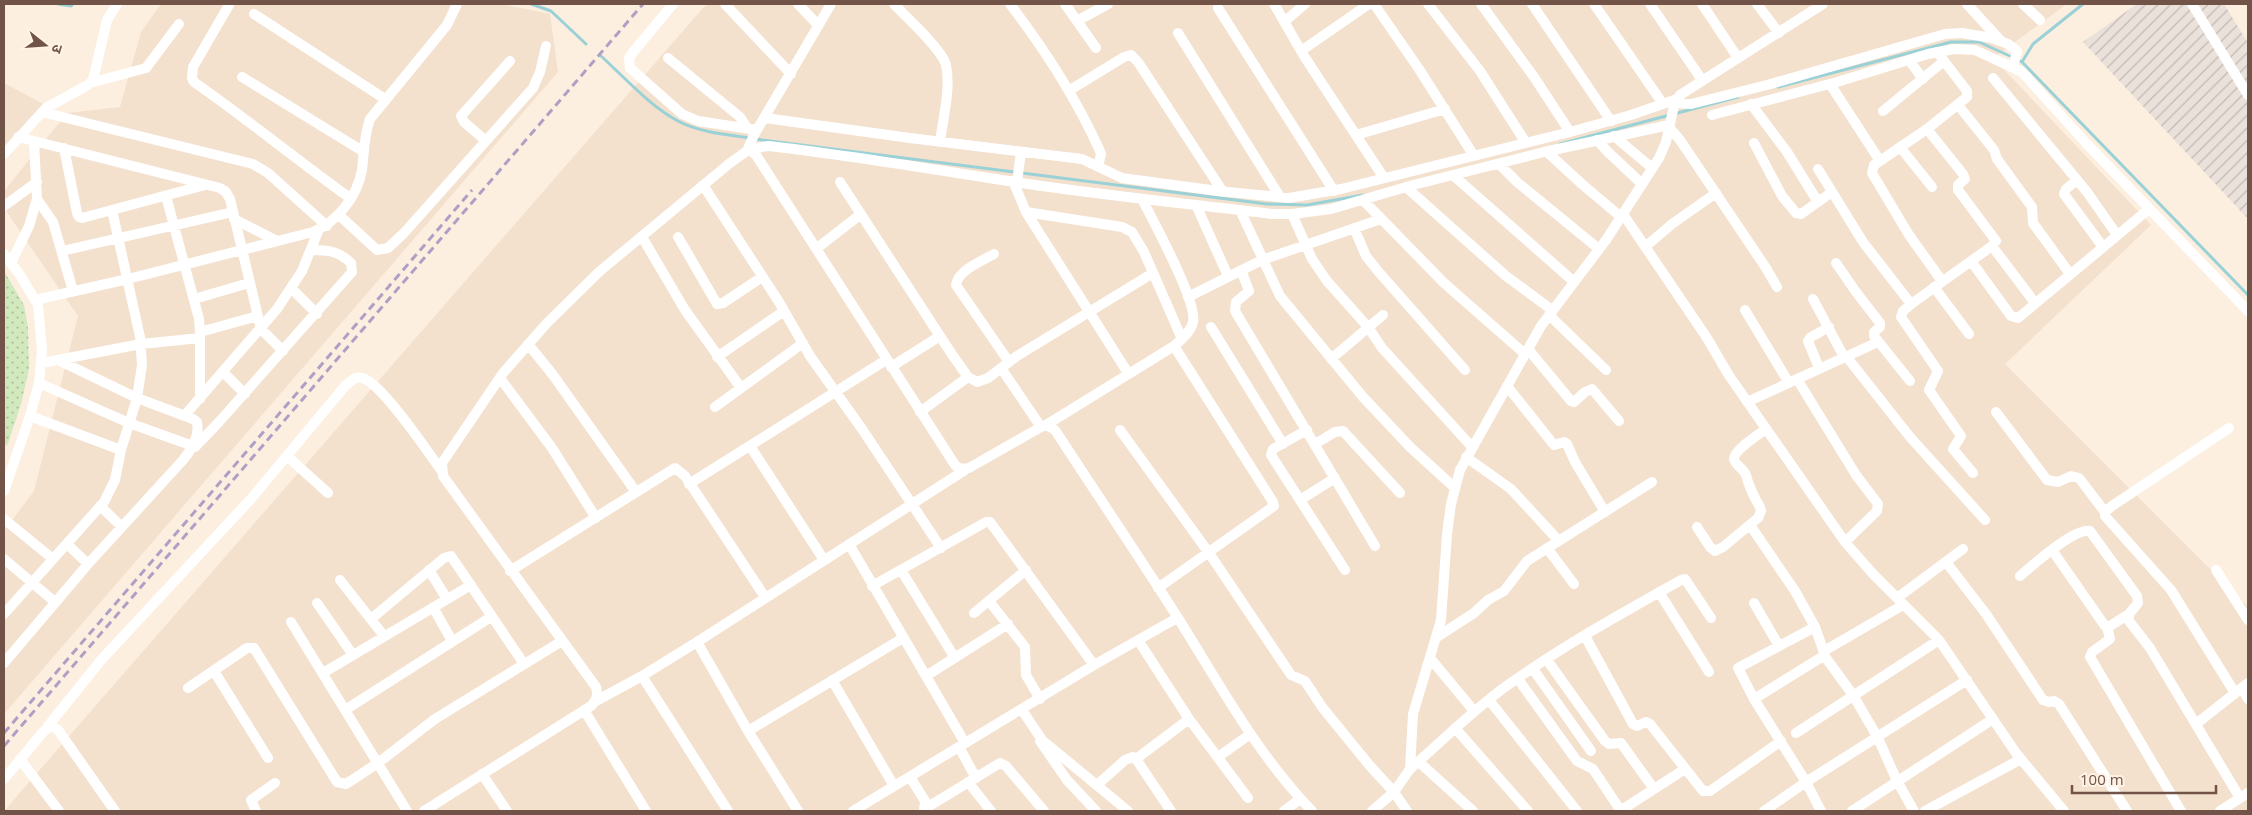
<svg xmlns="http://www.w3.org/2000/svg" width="2252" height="815" font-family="'Open Sans','Noto Sans Devanagari',sans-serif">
	<defs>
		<pattern id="industrial-furrows" width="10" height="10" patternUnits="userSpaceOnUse" patternTransform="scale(1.25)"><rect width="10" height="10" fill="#eae1db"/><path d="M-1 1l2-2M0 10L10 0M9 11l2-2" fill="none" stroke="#c2b9b3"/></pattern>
		<pattern id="green-dots" width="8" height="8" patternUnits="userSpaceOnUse" patternTransform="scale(1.25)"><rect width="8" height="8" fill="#d2e9be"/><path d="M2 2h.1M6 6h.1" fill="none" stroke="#afbf9c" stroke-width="1.8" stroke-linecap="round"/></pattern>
	</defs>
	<rect width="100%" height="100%" fill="#fcefdf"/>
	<path fill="#f3e0cd" d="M161,4h339l50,10 8,58 -554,642v-183l30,-40 44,-175 -74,-108v-17l63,-78 53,-6 21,-75z
		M708,4h1359l-74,54 158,167 -146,139 243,243v204h-2244l699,-803z
		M4,83l39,21 -39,43z"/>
	<path fill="url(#industrial-furrows)" d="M2137,4h87l24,39v176l-165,-177z"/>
	<path fill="url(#green-dots)" d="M4,271l20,34 4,23 1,41 -8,35 -14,42 -3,-3z"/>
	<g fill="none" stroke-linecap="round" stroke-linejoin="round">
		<path stroke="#9ad1d6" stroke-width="3" d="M58,4l13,2 2,-2
			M531,4l20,7 35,33
			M601,56c23,21 50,51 77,65 24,13 57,14 84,19l505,64 40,1 56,-10
			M2018,60l4,2 226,233
			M2022,62l11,-18 50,-40
			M1778,87l173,-45h28l33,15
			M1560,144l178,-47"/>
		<path stroke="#fff" stroke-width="10" d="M673,4l-39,47 -5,7 1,10 52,46 16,7 59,9
			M725,4l66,70
			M798,4l20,21
			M894,4c12,13 48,45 52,61 5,24 -3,53 -6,77
			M1010,4c35,46 65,92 89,145l2,5 -3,13
			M1065,4l31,44
			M1274,4l30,52 80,122
			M1374,4l45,65 55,87
			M1428,4l52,67 46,72
			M1481,4l53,73 36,55
			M1532,4l79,117
			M1594,4l69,100
			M1650,4l52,76
			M1702,4l36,54
			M1757,4l22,29
			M1967,4l33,36
			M2023,4l17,16
			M2192,4l56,91
			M229,5l-36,62 -1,11 2,4c53,37 103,78 156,116
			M1218,8l116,183
			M254,14l131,85
			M1077,21l31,-17
			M1284,22l21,-18
			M1178,33l102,164
			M1301,51l68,-47
			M1937,52l30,39v6l-40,32 -53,36 -2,8 37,62 33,46
			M668,58l72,59 7,11
			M1909,60l14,19
			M242,77l122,75
			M1993,78l94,114 30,43
			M90,83l56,-15 33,-44
			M1830,84l50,77
			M1070,90l54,-33 7,-2 7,7 85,130
			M1675,103l16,1 76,-19 178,-51 17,-1 30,5 16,6 9,7 -4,16
			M1751,104l36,48 31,50
			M1958,105l36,45 3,9 35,48 1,16 37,51
			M1883,111l61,-50
			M42,112l211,52 15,9 59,53
			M1712,115l125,-33 91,-28 26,-5 21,1 47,22 64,71 162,168
			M765,118l145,20 172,21 40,19 96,13 71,7 52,-9 229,-57 61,-17 46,-16
			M1669,127l11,13 86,128 11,19
			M1927,129l36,45 2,5 -7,6v5l38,51 -4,5 -78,56 -11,9 -2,6 37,54 -9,19 32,46 -8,13 20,24
			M1356,135l89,-26
			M1614,136l38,32
			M18,137l202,51 6,4 4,7 31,130 22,22
			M1597,140l11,12 34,32
			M486,141l-22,-19 -3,-6 49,-55
			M1754,143l28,53 14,17 5,1 31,-22
			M1900,147l32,40
			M64,148l13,65 2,4 3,1 123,-33
			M747,151l7,-16 77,-131
			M751,151l10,-4 8,-1c87,10 172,25 259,38 81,12 163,20 244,30h20l39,-5 82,-24 131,-33 125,-27
			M1547,152l36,33 38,32
			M4,154l42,-46 42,-23 5,-5 14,-60 10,-16
			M1499,164l18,18 82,67
			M1818,169l45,73 48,62
			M1454,176l119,105
			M2077,180l-11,9 -2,5 39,53
			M1013,181l13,31 102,161
			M840,182l111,171 17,24 9,5 11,-4 29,-22 136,-83
			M1017,182l4,-30
			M703,185l76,117 31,54 52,73 79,119
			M1406,187l100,89 46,34
			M166,196l33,123 1,13v67
			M37,199l16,23 20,69
			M1363,200l81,83 81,71
			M1196,205l32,71
			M4,206l33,-24
			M1240,210l40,86 83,101 47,50 45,41
			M1026,212l96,15 10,5 12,20 38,87
			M1292,214l20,45 15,22 41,46 14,21 90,99
			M1623,214l84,124 21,36 117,168 29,33 65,65 77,113 48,58
			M339,215l38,35 11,-2 16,-15 129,-145 7,-16 6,-26
			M234,219l43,22
			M1354,228l12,28 11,14 88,100
			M642,237l43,73 56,78
			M678,237l39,67 6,-1 39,-26
			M1992,246l43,57
			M1645,247l27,-23 44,-31
			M816,249l45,-35
			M62,251l171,-39
			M4,254l16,21 18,30 4,45 -3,33 -9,33 -26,75
			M994,254c-12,7 -36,16 -38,31l53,77
			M1971,261l40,55 7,2 131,-109
			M11,263l18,-37 8,-27 -3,-58
			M1836,263l20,29 24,31v4l-6,5v4l36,45
			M1241,270l8,21 -13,11 -1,9 140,235
			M1934,287l35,47
			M291,288l26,26
			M1188,297l74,-37 119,-41
			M194,299l55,-16
			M1813,299l31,58
			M35,300l93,-21 185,-47c25,-11 44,-35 49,-62 2,-17 2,-35 8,-51l77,-94 10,-21
			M1745,310l44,73
			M1549,315l57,55
			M1211,327l72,117
			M200,332l58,-16
			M528,344l25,31 83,117
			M1528,349l43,52 3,1 11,-10 7,-3 27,32
			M1846,356l64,81 75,83
			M717,357l67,-46
			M1331,359l52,-44
			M42,363l99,-19 59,-6
			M891,367l49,-31
			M1001,368l40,59
			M1819,368l-11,-27 3,-4 18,-10
			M223,372l22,22
			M500,378l52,70 44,70
			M1797,379l59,96 22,29 -1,7 -32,31
			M39,383l90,40 64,23
			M1507,386l47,59 10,-3 3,2 8,18 30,50
			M1747,402l131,-60
			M715,407l88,-64
			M920,412l48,-35
			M1996,412l51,68 11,2 13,-6 8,2 26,34
			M185,415l92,-106 25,-38 17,-42
			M30,416l91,34
			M1046,425l128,-79c7,-6 17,-14 19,-24 5,-20 -40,-101 -51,-123
			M2229,428l-117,78 -7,6v4l66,74 64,103
			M1120,430l89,123 82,122 14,6 17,26 48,59 24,26 13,19
			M1307,430l-34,19 -2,6 74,115
			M1315,444l20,-12 8,-1 57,62
			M750,446l74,114
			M195,447l24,-25 133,-150 -1,-9c-13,-12 -22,-13 -40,-13
			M287,456l41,37
			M1466,457l45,32 47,51
			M689,484l197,-124
			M1300,500l35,-22
			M100,506l22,21
			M4,519l49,40
			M1750,525l45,66 20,36 11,31 27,37 25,43 19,43 17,30
			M1697,527l13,20 5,4 8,-4 35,-29 3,-7 -1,-4c-6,-10 -11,-20 -14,-32 -2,-6 -11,-10 -12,-16 0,-9 25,-25 32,-30
			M67,544l21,20
			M849,544l116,199
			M1547,548l27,36
			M2052,550l53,76h5l19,-12
			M4,559l51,43
			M1946,562l40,52 57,86 6,2 5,-1 5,3 68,107
			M429,570l18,29
			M901,570l54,88
			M2216,570l32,50
			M510,571l165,-103 10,8 80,121
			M2020,576c13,-11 54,-48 70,-45l47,65 1,7 -9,11v7l21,27 90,150
			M340,580l44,56
			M872,586l114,-64h4l104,143
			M1158,588l116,-82 -1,-4 -99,-156
			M1659,592l50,80
			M1897,598l66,-49
			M989,601l36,46 1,28 14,24
			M317,603l36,52
			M1754,603l25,43
			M433,607l19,34
			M974,613l52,-43
			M4,614l100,-112 11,-22 6,-30 16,-52 5,-33 -2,-28 -28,-127
			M371,619l73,-61 7,-2 73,108
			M291,622l116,189
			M1815,627l-77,41 16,31 52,83 15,29
			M2107,627l3,12 -18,13 -2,5 91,154
			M1585,636l48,88 4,2 9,-4 4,2 53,67h7l71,-50
			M1437,637l37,-24 14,-13 16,-9 23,-30 125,-79
			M1138,640l51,79 59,79
			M697,642l51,89 50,80
			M1824,651l79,-46
			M1430,658l44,53
			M1547,660l58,81 4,3 12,-1 33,46
			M4,663l84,-99 95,-104c9,-11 17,-24 14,-38l-4,-3 -56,-21 -79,-38
			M1533,669l58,82
			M214,671l54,87
			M323,673l148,-88
			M642,676l86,135
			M926,676l82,-52
			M1518,679l59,82 16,8 28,42
			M832,680l62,106
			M188,688l59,-40h7l83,134 9,2 32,-21 57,-44 127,-78
			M2242,688l6,11
			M1754,699l71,-44
			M1489,700l88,111
			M596,701l46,-25 55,-34 268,-172
			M345,710l146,-93
			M584,710l62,101
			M1022,710l20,30 86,71
			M2196,724l52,-41
			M48,726l54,-67 148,-159 95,-114c6,-5 10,-10 17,-8 19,4 66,74 79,92
			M1455,728l73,83
			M748,731l155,-93
			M1796,733l143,-93
			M1040,741l27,39 29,31
			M959,747l17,31
			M1218,757l31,-22
			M20,759l39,52
			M1136,759l53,-40
			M1419,762l54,49
			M1410,769c32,-28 61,-57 95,-82 56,-40 117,-74 176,-107l4,-1 26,39
			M482,774l25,37
			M910,777l15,24 -1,10
			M4,779l40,-48 7,-5 7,4 57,81
			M968,782l23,29
			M1097,785l28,-25 8,-3 3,2 35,52
			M926,808l74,-45 6,3 38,45
			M256,811l-5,-11 24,-17
			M424,811l167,-105c6,-6 7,-10 5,-19l-153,-211 -1,-13 61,-90 44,-50 53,-52 130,-108 17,-12h4l5,4 199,310 5,4 9,-1 72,-41 5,-2 9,5c41,63 83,125 123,188 42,67 79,136 134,193
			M853,811l241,-146 83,-47
			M1284,811l16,-12
			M1372,811l22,-19 16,-23 3,-55 28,-94 6,-86 4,-30 9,-34 81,-144 65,-86 53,-82 7,-16 8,-36 6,-11 143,-91
			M1620,811l65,-42
			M1764,811l42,-29 161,-102
			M1852,811l141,-92
			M1925,811l96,-52
			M2220,811l28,-18"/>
		<path stroke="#b09fc4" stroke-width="3" stroke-dasharray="8 5" stroke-linecap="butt" d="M4,733l468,-543
			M4,746l639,-742"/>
	</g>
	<rect width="2252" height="815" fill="none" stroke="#715447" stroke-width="10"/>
	<g transform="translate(45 45) rotate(107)" stroke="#fff3e5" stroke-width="4" paint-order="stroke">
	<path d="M0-4L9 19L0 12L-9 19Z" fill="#715447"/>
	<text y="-8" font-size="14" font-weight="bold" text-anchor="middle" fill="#715447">उ</text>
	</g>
	<path d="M2072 785v8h144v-8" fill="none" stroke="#715447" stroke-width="2.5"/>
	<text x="2080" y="785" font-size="15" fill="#715447" stroke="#fff3e5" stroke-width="4" paint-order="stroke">100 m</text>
</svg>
